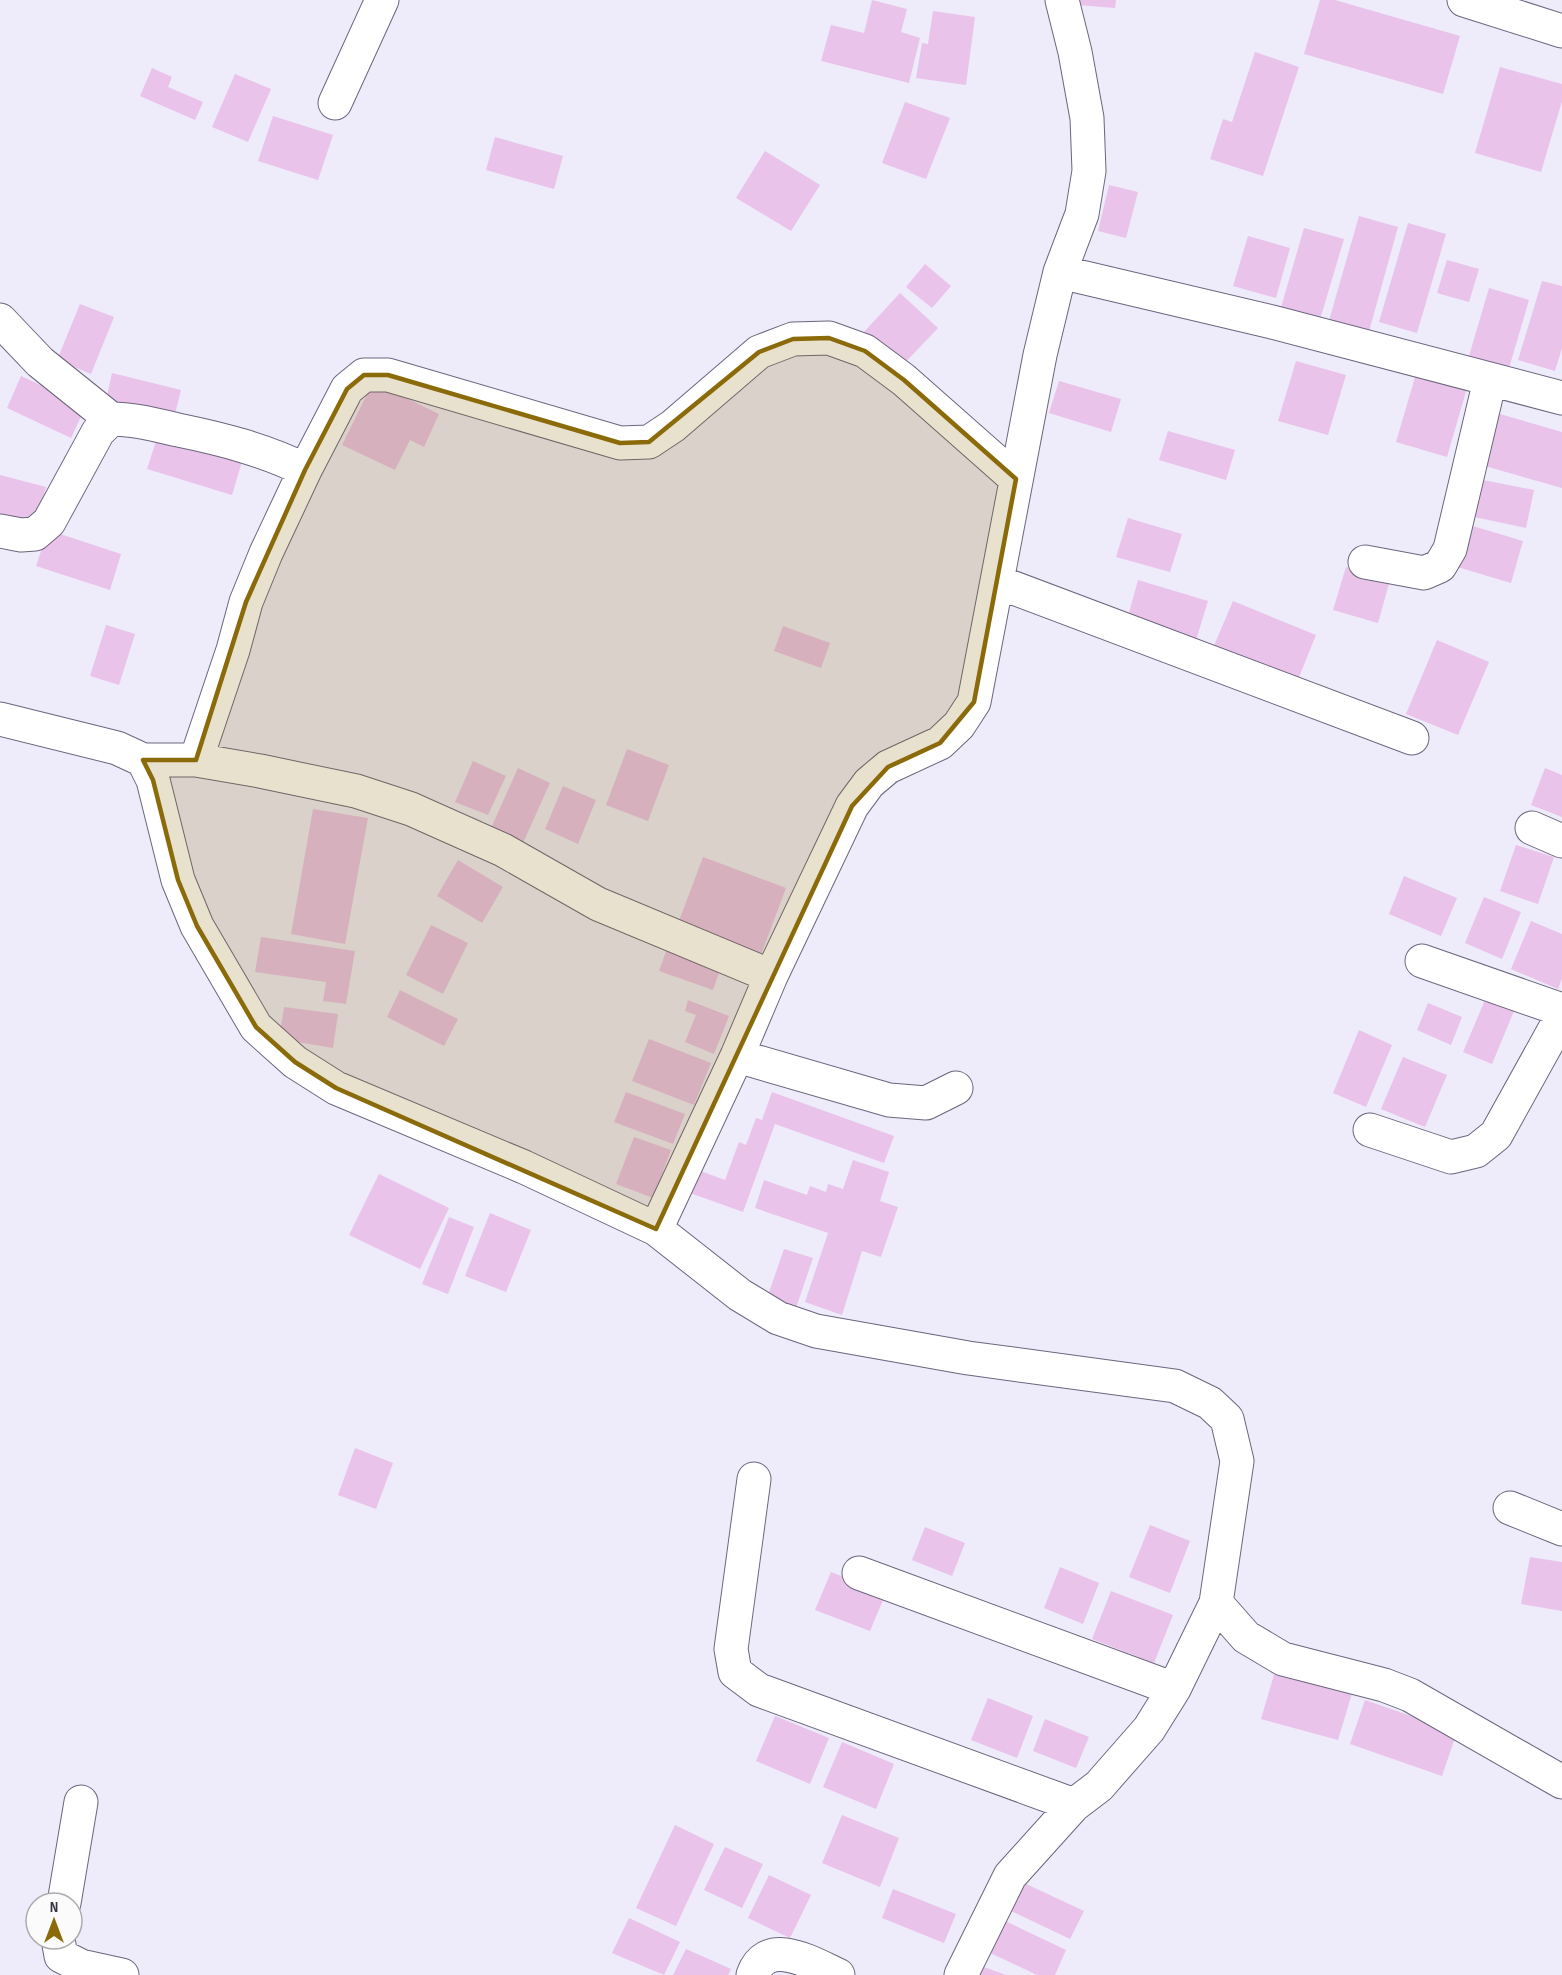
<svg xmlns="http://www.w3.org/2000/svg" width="1562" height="1975" font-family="'Sofia Sans Condensed',sans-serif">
	<rect width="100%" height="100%" fill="#eeebfb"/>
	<path fill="#e9c3ea" d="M872,0l35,9 -6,23 19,6 -11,45 -88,-22 10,-36 33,8z
		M1078,0h38l-1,8 -38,-3z
		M1320,0h15l125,36 -17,58 -139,-40z
		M933,11l42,6 -9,68 -50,-7 6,-35 6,1z
		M1255,52l44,15 -36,109 -53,-17 13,-40 9,3z
		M1500,67l62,17v17l-21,71 -66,-19z
		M152,68l20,9 -4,10 35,15 -8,18 -55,-24z
		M235,74l36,15 -23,53 -36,-15z
		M905,102l45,16 -24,61 -44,-16z
		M273,116l60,19 -15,45 -60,-19z
		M495,137l68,19 -9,33 -68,-19z
		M765,151l55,34 -29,46 -55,-33z
		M1109,185l29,7 -12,46 -28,-7z
		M1359,216l39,11 -30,108 -40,-11z
		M1408,223l38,11 -29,99 -38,-11z
		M1304,228l40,11 -25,84 -39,-12z
		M1248,236l42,12 -14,50 -43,-12z
		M1447,260l32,9 -10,33 -32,-9z
		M925,264l26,22 -19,22 -26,-21z
		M1542,281l20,5v62l-7,23 -37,-11z
		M1489,288l40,12 -20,68 -40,-12z
		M900,293l38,35 -38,40 -37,-35z
		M80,304l34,13 -23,57 -34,-14z
		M1296,361l50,14 -18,60 -50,-14z
		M1418,367l51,14 -22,76 -51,-15z
		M112,373l69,17 -8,32 -68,-17z
		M21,376l65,30 -15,32 -64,-30z
		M1059,381l62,18 -10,33 -62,-19z
		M373,382l66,32 -15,33 -14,-7 -15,30 -53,-25z
		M1493,412l69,20v56l-84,-24z
		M1168,431l67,19 -9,30 -67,-20z
		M159,432l84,26 -11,37 -85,-26z
		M0,475l46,12 -12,41 -34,-9z
		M1473,478l61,12 -8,38 -61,-13z
		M1128,518l54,16 -12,38 -54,-15z
		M1466,524l57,17 -12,42 -57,-17z
		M48,530l73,24 -11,36 -74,-24z
		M1346,567l44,13 -12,43 -45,-13z
		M1138,580l70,21 -12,39 -69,-20z
		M1233,601l83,34 -19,47 -84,-34z
		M106,625l29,9 -16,51 -29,-9z
		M783,626l47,17 -9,25 -47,-17z
		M1437,640l52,22 -31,73 -52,-21z
		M627,749l42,16 -21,56 -42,-16z
		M473,761l33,15 -18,39 -33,-13z
		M518,768l32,15 -27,60 -32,-15z
		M1545,768l17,7v42l-31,-12z
		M563,786l33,14 -18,44 -33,-15z
		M313,809l55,9 -23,126 -54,-10z
		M1516,845l38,12 -16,47 -38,-13z
		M703,857l83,31 -27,72 -83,-31z
		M458,860l45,27 -21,36 -45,-27z
		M1404,876l53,22 -16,38 -52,-22z
		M1484,897l37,15 -19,47 -37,-16z
		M1531,921l31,13v44l-4,11 -47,-20z
		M431,925l37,18 -25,51 -37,-19z
		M261,937l94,14 -9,53 -23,-3 3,-19 -71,-10z
		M669,943l54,19 -10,28 -54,-19z
		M400,990l58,29 -14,27 -57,-29z
		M688,1000l41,16 -15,38 -29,-12 11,-27 -11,-4z
		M1485,1000l29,11 -22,53 -29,-12z
		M1428,1003l34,14 -11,28 -34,-15z
		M284,1007l54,7 -5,34 -54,-9z
		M1359,1030l33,15 -26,62 -33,-14z
		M649,1039l62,24 -17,42 -62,-24z
		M1403,1057l44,18 -22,52 -44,-18z
		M626,1092l59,22 -12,30 -59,-22z
		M772,1092l122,44 -10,27 -109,-39 -32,88 -64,-23 8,-23 38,14 14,-38 7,3 10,-27 6,2z
		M634,1137l37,13 -18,48 -37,-14z
		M853,1160l36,12 -9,29 18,6 -17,50 -19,-6 -20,64 -37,-13 23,-69 -73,-25 9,-28 43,15 3,-9 16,6 2,-8 15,5z
		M379,1174l70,34 -29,61 -71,-34z
		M490,1213l41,17 -25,62 -41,-16z
		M449,1217l25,10 -26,67 -26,-10z
		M784,1249l29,9 -17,50 -29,-10z
		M355,1448l38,15 -17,46 -38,-14z
		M1150,1525l40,16 -20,52 -41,-16z
		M925,1527l40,16 -13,33 -40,-16z
		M1530,1557l32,5v49l-41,-7z
		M1060,1567l39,16 -16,41 -39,-16z
		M831,1572l55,21 -16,38 -55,-21z
		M1111,1591l62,24 -19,48 -62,-24z
		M1276,1668l77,22 -15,50 -77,-21z
		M988,1698l45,18 -16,42 -46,-18z
		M1365,1700l92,32 -15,44 -92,-32z
		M775,1716l54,22 -19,46 -54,-23z
		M1045,1719l44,18 -13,31 -43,-17z
		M842,1742l52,22 -18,45 -53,-22z
		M842,1815l57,23 -19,49 -58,-24z
		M675,1825l39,19 -38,82 -40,-18z
		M725,1847l38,17 -21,44 -38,-18z
		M769,1875l42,20 -21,43 -42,-20z
		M1024,1883l60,28 -14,28 -59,-28z
		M893,1889l63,25 -12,29 -62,-25z
		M629,1918l51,24 -16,33 -52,-22z
		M1001,1919l65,31 -11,25h-18l-51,-24z
		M686,1949l45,20 -3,6h-55z
		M973,1963l33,12h-37z"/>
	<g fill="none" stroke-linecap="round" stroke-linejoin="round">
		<g stroke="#6b667d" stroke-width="35">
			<path id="minor" d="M335,103l47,-103
				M1060,272l212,50 290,76
				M0,320l40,42 71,57
				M0,531l21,4 14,-1 14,-12 49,-90 13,-13c23,0 45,6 67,11 44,9 87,20 127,40
				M1365,562l59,11 16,-7 10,-17 40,-169
				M998,582l414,156
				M0,719l117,29 26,12 10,20 25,100 19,46 59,101 39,35 41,26 188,79 132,62 81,-173 34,-80 81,-170 17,-23 19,-16 52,-24 19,-18 15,-23 66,-347 20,-83 22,-58 7,-43 -2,-53 -12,-66 -13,-52
				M143,760h53l64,11 96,20 55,18 92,41 95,54 173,72
				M196,760l37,-110 13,-48 20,-49 39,-83 42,-81 17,-14h24l232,68 29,-1 24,-16 86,-74 34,-13 36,-1 36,13 39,29 112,99
				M1532,828l30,13
				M1422,961l140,49
				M737,1056l152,44 37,3 30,-15
				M1370,1130l81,27 25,-6 20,-16 66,-119
				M656,1229l84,66 38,23 38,13 152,27 207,28 35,17 17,16 10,42 -21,142 30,34 37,22 101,26 26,10 152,87
				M754,1479l-23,170 4,23 24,18 315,115
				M1510,1508l52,21
				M859,1573l315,116
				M64,1903l17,-101
				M58,1939l3,17 20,10 41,9
				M753,1975c14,-40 60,-11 85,0
				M961,1975l49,-99 64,-71 25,-19 50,-57 25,-40 42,-86"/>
		</g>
		<g stroke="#6b667d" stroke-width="35">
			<path id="secondary" d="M1464,0l98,31"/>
		</g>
		<use href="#minor" stroke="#fff" stroke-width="33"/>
		<use href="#secondary" stroke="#fff" stroke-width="33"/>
	</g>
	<path fill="#8a6a09" fill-opacity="0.2" stroke="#8a6a09" stroke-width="4.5" stroke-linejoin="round" d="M829,338l36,13 39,29 112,99 -42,223 -34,41 -52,24 -36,39 -196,423 -320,-141 -41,-26 -39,-35 -59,-101 -19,-46 -25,-100 -10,-20h53l50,-158 59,-132 42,-81 17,-14h24l232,68 29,-1 110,-90 34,-13z"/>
	<g transform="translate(54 1921)"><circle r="28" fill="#fbfbfb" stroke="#adabb0" stroke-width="1.5"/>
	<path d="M0-4.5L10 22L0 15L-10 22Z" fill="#8a6a09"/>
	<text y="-9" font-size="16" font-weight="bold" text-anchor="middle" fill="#37343f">N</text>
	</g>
</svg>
